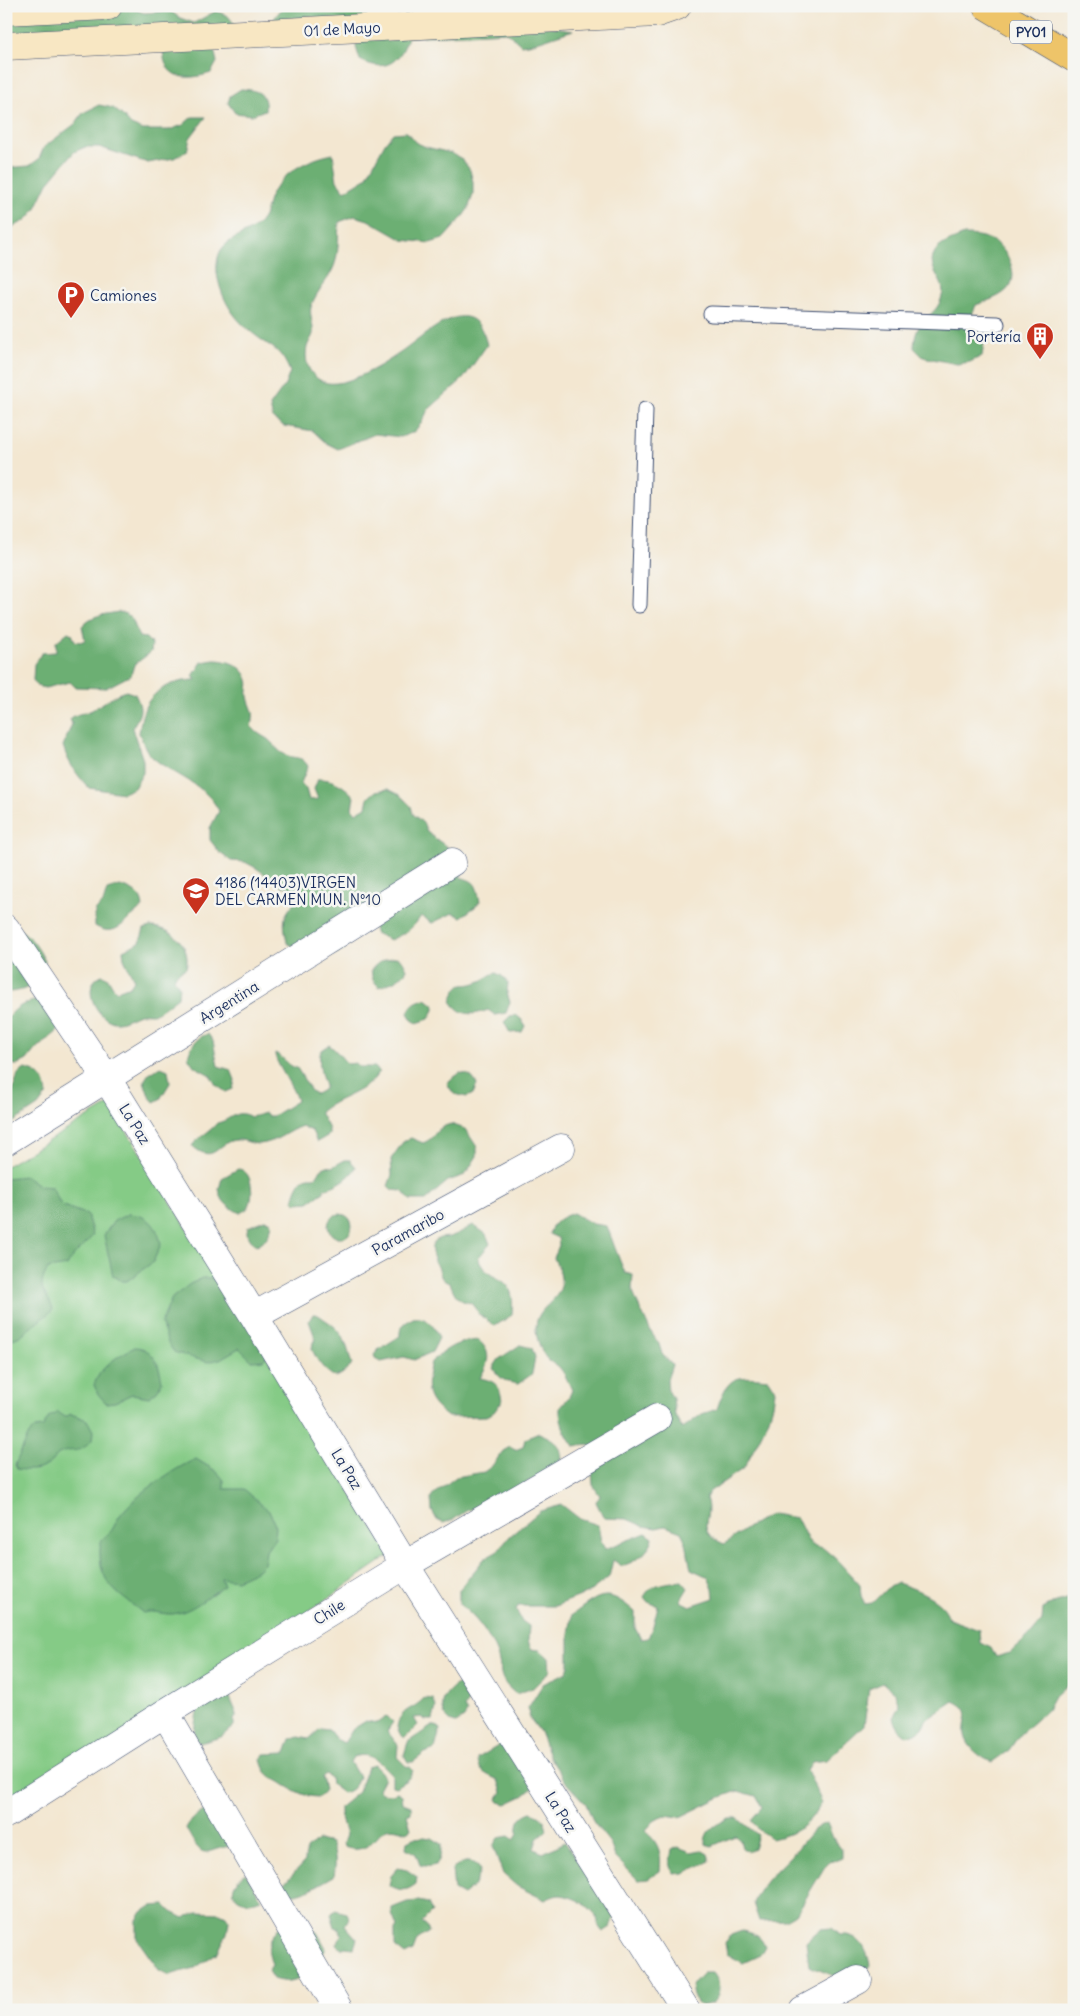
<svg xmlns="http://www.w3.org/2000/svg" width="1080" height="2016" font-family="Delius,sans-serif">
	<rect width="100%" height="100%" fill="#f6f6f2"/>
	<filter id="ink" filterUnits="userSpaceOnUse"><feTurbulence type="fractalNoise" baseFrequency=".02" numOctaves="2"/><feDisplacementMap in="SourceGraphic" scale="10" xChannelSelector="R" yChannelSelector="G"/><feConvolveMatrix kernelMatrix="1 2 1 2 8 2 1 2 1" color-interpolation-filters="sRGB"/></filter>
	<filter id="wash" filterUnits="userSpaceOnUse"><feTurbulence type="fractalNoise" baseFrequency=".0096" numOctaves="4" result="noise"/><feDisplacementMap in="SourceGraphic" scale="20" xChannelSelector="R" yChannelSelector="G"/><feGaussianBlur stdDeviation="1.12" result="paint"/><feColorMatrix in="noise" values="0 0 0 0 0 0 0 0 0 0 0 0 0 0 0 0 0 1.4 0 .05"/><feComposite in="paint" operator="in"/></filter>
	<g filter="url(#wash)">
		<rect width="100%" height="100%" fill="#f3e7d1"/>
		<path fill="#85cb86" stroke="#507d72" d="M110,1104l280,451 -384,267v-656z"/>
		<path fill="#6caf73" stroke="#446f68" d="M284,6h33l19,6 37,-3 37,5 13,-4 13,-1 137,21 -39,13 -13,2 -14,-13 -99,5c-8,26 -23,36 -48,23l-4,-13 1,-13 -143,15 3,13 -6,11c-25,8 -48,7 -48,-25l-157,-11v-22l112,-5 14,-2 12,5 26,-2 10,7 14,5 22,-12 12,5 8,10 36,-5z
			M241,89c15,1 26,3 24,21l-13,5 -17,-2 -7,-10 2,-7z
			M99,105l14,3 10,8 8,9 12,5h26l14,-5 9,-8h14l-16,21 -3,13 -13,7 -26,5 -49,-16h-14l-11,5 -26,31 -13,27 -9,10 -20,11v-63l23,-2 10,-7 5,-12 31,-23 8,-11z
			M407,132l8,10 11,5 25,6 11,6 8,11 3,12v13l-5,14 -7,10 -18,20 -13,4 -27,-3 -35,-20 -13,-4 -16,6c-1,12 0,26 -3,38 -4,18 -20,30 -25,47 -2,8 3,18 2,27 -1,4 -5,9 -6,13 -3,15 2,29 17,35 19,7 57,-16 73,-27 27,-17 76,-71 90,-10l-24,34 -35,31 -6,12 -8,10 -13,5 -26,-3 -37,15 -12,-6 -13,-12 -29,-5 -11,-7 -3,-13 15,-21 5,-13c-9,-23 -17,-23 -35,-37 -19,-14 -32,-32 -37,-56 -2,-9 -2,-20 3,-29 10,-15 33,-16 42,-32 4,-7 4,-17 9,-25 13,-22 36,-34 61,-39l4,27 8,10 21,-13 19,-35 8,-10z
			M964,235c9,0 18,1 27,5 14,6 28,32 19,46 -7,11 -24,15 -34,19l-5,12 13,26 -2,13 -12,6 -13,2 -34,-7 -9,-9c1,-34 22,-28 28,-52 5,-14 -14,-25 -9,-40 4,-12 20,-16 31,-21z
			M118,612c17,2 15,12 21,25l7,1 6,6 -1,8 -17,13 -3,10 -25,13 -31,-1 -5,-5 -25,6 -8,-2 -4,-6 1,-16 8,-11 14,-1v-10l12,-10 4,2 3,7 5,1 5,-2 -3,-14c10,-12 22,-11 36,-14z
			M214,660c13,0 30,5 34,20 2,5 -1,11 0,16 2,13 9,15 3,30 5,6 8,8 15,12 7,4 11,13 18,16 11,6 16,0 24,12l-7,17 5,6 3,11 9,-1 -4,-10 4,-10c13,-1 28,7 36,18l-2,11 4,5 10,-6 2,-9 8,-7 12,-2 12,6 11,11 2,8 10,9 5,10 30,22 7,13 -5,9c17,5 16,7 20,24l-5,6 -14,10 -8,-4 -21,10 -11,-7c-8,13 -17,18 -31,24l-15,-7 -1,-6 -21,6c-2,5 -5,12 -8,15 -17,15 -41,4 -58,-5 -1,-8 -4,-17 -2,-25 2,-9 11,-14 13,-26l-5,-4 -11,-2 -26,-18 -11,-6 -14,-1 -11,-8 -10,-13v-12l9,-17c-14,-28 -45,-35 -67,-54 -6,-5 -10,-17 -13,-24 1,-7 2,-16 5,-23 8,-21 31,-30 52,-30l-3,-4 9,-14z
			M126,691l9,3c8,16 6,19 -3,34l11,32v13l-9,15 -11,5 -34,-5c-12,-13 -21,-25 -26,-42l9,-22 -2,-5c6,-6 14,-5 22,-9 12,-7 21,-15 34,-19z
			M120,886c11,3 23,8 23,22 -17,9 -25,32 -48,18v-15l8,-8 4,-13z
			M14,927c16,7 23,19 31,34 -5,22 -17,31 -39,31v-61z
			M150,927c21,0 42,18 36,41l-9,5 -3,6 5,7 -1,11c-7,5 -17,15 -26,17 -4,0 -8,-1 -12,0 -8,2 -16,9 -26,8 -19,-4 -34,-38 -12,-47l5,2 6,10 4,4 13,-5 4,-6 -10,-21 -1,-9 17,-8 4,-13z
			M397,957l6,4 4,8c-4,10 -19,15 -28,18l-6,-7 -2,-10c7,-9 15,-11 26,-13z
			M496,973l6,3 6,7 -1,10 3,9 -4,11 -11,2 -7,-5c-15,6 -28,6 -37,-9 9,-24 11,-12 27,-19 8,-2 9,-7 18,-9z
			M44,999l16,22 -2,10 -24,20 -7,9 -10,5 -10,-1 -1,-14 3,-11 -3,-19c11,-15 20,-18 38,-21z
			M426,999l8,6v5l-5,9 -12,4 -5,-3 -4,-7c3,-9 8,-12 18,-14z
			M516,1015l6,5 3,6 -3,6 -12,1 -6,-11 6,-6z
			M208,1034l5,7 5,25 13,4 4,10 -2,9 -7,3 -10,-7 -6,-10 -16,-9 -6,-9c2,-10 8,-20 20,-23z
			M329,1045c8,5 12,13 19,19l8,-1 4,4h15l4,5c-12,21 -42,25 -59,40l9,17v6l-12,7 -5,-11 -10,-5c-15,5 -26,17 -43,18 -8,0 -15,-5 -23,-4 -19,1 -20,26 -44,6 6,-9 18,-14 25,-23 15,-3 18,-15 34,-6l15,-4 2,3h5l24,-15c-3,-14 -23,-39 -22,-48 9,4 12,13 22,15l14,23 5,3 7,-4 2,-4c-3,-8 -9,-29 -3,-36 1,-1 6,-4 7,-5z
			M161,1067l7,3 2,13 -10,16 -6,3 -5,-6 -5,-15 5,-8z
			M25,1069c15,3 20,10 22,25l-9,12 -32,21v-35l7,-1 5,-17z
			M460,1073c10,1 13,4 17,12l-4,9 -6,3 -13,-3 -7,-10 3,-4z
			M451,1124l14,5 12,18v9l-12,19 -17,6 -22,19h-16l-8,-9 -10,-1 -4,-4 4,-11 -1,-16 12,-17 8,-4 12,5c15,-6 9,-14 28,-19z
			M345,1160h5l6,7c-6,12 -20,19 -32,22v3l-15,10 -13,1 -2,-2c0,-8 5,-23 15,-24 3,0 5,0 8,-1l4,-7 6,-3 5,1z
			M238,1169c15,1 16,27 11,37 -2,4 -6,5 -9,7 -12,-6 -19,-11 -21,-24l3,-11z
			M26,1176l14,10 12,1 9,18 26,10 6,20c-9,12 -19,17 -26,31l-19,3c-14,23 0,22 5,41l-33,26 -14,6v-164z
			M573,1213l20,11 14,2c6,16 11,31 18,47l8,2 -1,13 4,12 15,32 8,12 3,10 10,11 -5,15 1,10 5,9 2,16 7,14 20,-15 15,-5c11,-33 17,-34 51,-30l7,11 -2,15 -5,16 -12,24 -12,23 -35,24 -3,6c8,22 -14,32 18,46l32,-22 16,-8 25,4 10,21 5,6 11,3 13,11 24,26 1,11 4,8 7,-1 14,-14 12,-6c17,6 47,16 51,36l30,11 1,12 11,5 5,10 14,-4 22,-20 10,-12 1,-12 13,-7 18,-5v81l-20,19 -7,13 -27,24 -11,16 -17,12c-11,-4 -25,-15 -27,-27 -2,-17 10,-24 -11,-34l-28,19 -3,8 -7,5 -9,3 -8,-7 -6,-11 6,-12 -4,-13 -12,-10 -14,6 -5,36 -37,35 -15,2 -5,8 15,33c-14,22 -24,30 -50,36l-13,-9 -8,-10 11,-13 -6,-11 -18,-5 -17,6 -41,20 -15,-2 -11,6 -9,10c14,12 17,22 15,40l-12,8 -10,1 -23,-23 -5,-14 -16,-20 -8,-19 -18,-19 -18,-27 -10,-26 -11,-15 -1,-9 15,-24 24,-12 2,-7v-32l3,-18c28,-21 35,-28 63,-3v16l6,11 7,-1 5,-12 5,-20 -10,-4 -4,-5c8,-15 23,-14 38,-16l6,7 -8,13 10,5 24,-8 -1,-9 -5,-12 -17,-8c-4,-15 -2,-23 -10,-37l-16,-6 -9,2 -13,-2 -16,-7 -23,-1 -8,-16 4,-6 -7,-11 -3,-41 -16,2c-9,-12 -15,-25 -14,-39l9,-10 3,-7c-4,-8 -7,-17 -14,-24 -2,-2 -6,-3 -9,-5 -7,-6 -13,-23 -13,-32 -1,-31 42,-25 18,-71l5,-13 -1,-7 -9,-4c5,-14 11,-16 24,-21z
			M128,1214c21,1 29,11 33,30l-8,18 -26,19h-5l-9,-5 -9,-41 10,-14z
			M328 1226a12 12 0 1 1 24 0a12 12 0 1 1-24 0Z
			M264,1220l6,1 2,3c-2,10 -5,16 -15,21 -8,-3 -12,-10 -9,-18z
			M473,1225l13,9 4,10 -12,14c11,30 39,10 34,57l-17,11 -14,-10 -10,-13c-14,-2 -16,-8 -21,-20 -12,-3 -8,-10 -13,-18 -5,-9 -10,-22 3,-27 4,-1 8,0 12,-2 7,-2 14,-7 21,-11z
			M203,1278h12l59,63 -10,19 -12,1 -13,-13 -19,11 -12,3 -22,-6 -12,-4 -6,-9 -7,-20 11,-25 18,-14z
			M313,1314c5,0 7,2 11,5 21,13 22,24 28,46l-10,9 -7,3c-12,-7 -18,-16 -23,-28l1,-7 3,-2 -7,-19z
			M413,1318c14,-2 21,7 26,20l-7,14 -18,8 -10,-3 -23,5 -6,-4 -1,-3 4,-5 22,-14c-1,-10 5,-13 13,-18z
			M478,1340c15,12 10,24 2,38 15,3 20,7 22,23l-8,11 -8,4 -38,1c-24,-17 -23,-28 -17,-55 17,-15 25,-20 47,-22z
			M520,1345l12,3 3,9 -3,17 -14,10c-13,-2 -18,-5 -25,-16l6,-9z
			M135,1347c19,1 25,19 27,35l-5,9 -8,6 -17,-3 -17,8 -9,1 -8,-9 -4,-9c6,-19 24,-29 41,-38z
			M58,1412l7,5 6,-3 16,6 6,11 -1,9c-14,16 -16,7 -31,13 -5,2 -5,4 -8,8 -10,10 -24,10 -36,8l-2,-4 14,-31 6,-6 8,-1 6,-10z
			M539,1433c19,8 23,12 23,32l-82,41 -14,5 -13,9 -10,3 -6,-3 -5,-9 -1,-13 4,-5 21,-16 28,-5 8,-6 11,-15 7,-4 5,3 8,-3 2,-8z
			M196,1459l20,12 8,9v9h20l26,23 6,15 -1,11 -9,13 -2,13 -6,6 -21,10 -16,-2 3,8c-17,10 -32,27 -53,28 -11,0 -18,-4 -28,-1 -14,-12 -34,-22 -40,-41 -3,-7 -4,-23 -2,-30 2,-5 8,-8 11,-12 3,-5 5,-11 9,-16 16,-20 52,-45 75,-55z
			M562,1505l18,14 18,6 3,17 4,7 41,-16 7,5c-5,16 -16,23 -31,28l-9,-6 -4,17 -21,16 -33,13h-37l-2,4 6,11 7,5 -1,15 3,8 9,1 9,8 1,13 -17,17 -17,6c-21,-16 -12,-24 -21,-44 -7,-17 -21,-35 -36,-46v-14l25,-31 14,-8 12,-15 30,-25z
			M463,1681l13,9 -12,18 3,5 -3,5 -8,5c-6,-1 -9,-4 -12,-10 -5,-16 6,-25 19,-32z
			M230,1686l1,4 -3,3 9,21 -3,6v6l-13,11 -21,6 -5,-3c-2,-14 2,-28 6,-41z
			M424,1698l9,1 3,8 -3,13h-8l-3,-3 -8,1 4,7 -13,13 -5,-4 -3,-7c4,-20 16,-16 27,-29z
			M387,1716l6,6 -6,9 11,14 -1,12 9,9 4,1 3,3c-3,11 -10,11 -17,17l-4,-1v-11c-11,-12 -22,-24 -39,-18l-3,5 9,15c-3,9 -7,14 -16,16l-12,-9 -1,-6 -4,-4 -4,3 3,13 -6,7c-14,0 -22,-5 -34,-12 -13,-9 -19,-7 -24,-25l3,-6 22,-1 5,-14 8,-2 10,2 11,-10 9,1 7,9 8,4 9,-14 13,-8 11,2z
			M432,1726h4l4,3 -5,20 -10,4 -12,9h-5l-4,-7 4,-13z
			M502,1740l33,46 -12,10 -17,8 -7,-2 -2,-3 5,-7 -4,-12c-11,-6 -20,-7 -20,-22l20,-12z
			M374,1765l7,7 3,6 -6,11 3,4 11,1 5,-2 5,3 1,8 8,3v7l-4,2 4,14 -5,3c-31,-14 -26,16 -49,17 -4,1 -9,-1 -13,-2l-1,-4 3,-8 -6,-20v-8l18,-15 9,-25z
			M208,1808l29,38c-33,0 -31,22 -51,-18l5,-8z
			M531,1812c11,3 14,7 16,18l-10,9 -3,10 9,4 22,-11 50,75 -4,10 -8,5c-6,-7 -4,-6 -6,-14 -5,-12 -24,-22 -37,-23 -5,0 -11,3 -15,5l-28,-14 -14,-12 -10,-28 5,-8 11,-2 5,4 4,-7c-1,-12 2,-17 13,-21z
			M729,1818h8l21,17 -4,13 -6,3 -6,-3 -2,-8 -5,-4 -23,10 -7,-2c0,-16 12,-19 24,-26z
			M827,1823l6,15 9,12v7l-12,5 -6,6 -27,45 -12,7 -26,1 -6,-18c11,-25 27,-35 45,-55 9,-10 14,-21 29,-25z
			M424,1837l7,1 10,6c0,16 -2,26 -21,21l-4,-11 -10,-6 1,-7 6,-3z
			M318,1840l13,3c5,11 5,21 3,33 -10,5 -48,32 -51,9l22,-24 1,-12z
			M678,1847l13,5 10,-2 7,4 2,7 -26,12 -11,1 -3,-12 2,-12z
			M465,1862c9,0 13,1 15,10l-7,15 -10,8 -9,-5 -2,-21z
			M398,1868l9,2 10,7 -1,7c-10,8 -16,7 -27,1l2,-9z
			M246,1873l15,26c-24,10 -40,-10 -15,-26z
			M418,1901l10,2 4,9 -10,10 5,4 2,6 -12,8 -4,11 -8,4 -10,-8v-17l2,-3 -5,-13v-6l15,-6z
			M165,1905l7,7 12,6 13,-6 23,1 6,3 3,5 -2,12 -9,19 -23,16 -26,7 -10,-5 -22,-31v-19l5,-8 9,-6z
			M335,1910l12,3 2,5 -4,7 12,14 -3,9 -9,-1 -4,2 -4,-5 1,-5 4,-4 -4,-7 -3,-1 -4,-13z
			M301,1920l10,10 6,2 9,16c-14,20 -25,40 -53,31l-5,-8 4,-6c-6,-19 -5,-23 8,-39z
			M832,1928l8,7c19,-2 27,14 30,30l-7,9 -26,3 -28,-11 -3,-24 14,-13z
			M742,1931c11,2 18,4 23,15l-5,9 -17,8 -16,-9 -2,-11 6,-8z
			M703,1973h10c12,14 5,35 -14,32l-6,-9 -2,-10z"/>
	</g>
	<g filter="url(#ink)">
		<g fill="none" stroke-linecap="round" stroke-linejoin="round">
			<g stroke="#3b4b6f" stroke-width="17">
				<path id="lane" d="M711,314l286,10
					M639,605l6,-195"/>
			</g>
			<g stroke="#3b4b6f" stroke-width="29">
				<path id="street" d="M6,929l101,150 147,237 151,249 281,445
					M6,1141l446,-279
					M254,1316l307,-168
					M165,1713l174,297
					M6,1814l159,-101 240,-148 252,-147
					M803,2010l55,-30"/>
			</g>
			<g stroke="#3b4b6f" stroke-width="29">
				<path id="secondary" d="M6,11l102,-5
					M6,46l651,-33 20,-7"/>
			</g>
			<g stroke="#3b4b6f" stroke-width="29">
				<path id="highway" d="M987,6l87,52"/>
			</g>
			<use href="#lane" stroke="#fff" stroke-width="15"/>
			<use href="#street" stroke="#fff" stroke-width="28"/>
			<use href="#secondary" stroke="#f8e7c3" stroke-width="28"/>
			<use href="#highway" stroke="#eec469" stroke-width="28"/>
		</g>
	</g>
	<defs>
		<g id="parking-pin" transform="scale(1.4375)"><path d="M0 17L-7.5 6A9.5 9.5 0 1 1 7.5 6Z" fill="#c8321e" stroke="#f6f6f2"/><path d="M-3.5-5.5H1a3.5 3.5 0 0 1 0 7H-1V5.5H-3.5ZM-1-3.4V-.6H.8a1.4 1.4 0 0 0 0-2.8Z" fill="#fff"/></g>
		<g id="building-pin" transform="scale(1.4375)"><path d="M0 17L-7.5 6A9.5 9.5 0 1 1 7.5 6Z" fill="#c8321e" stroke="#f6f6f2"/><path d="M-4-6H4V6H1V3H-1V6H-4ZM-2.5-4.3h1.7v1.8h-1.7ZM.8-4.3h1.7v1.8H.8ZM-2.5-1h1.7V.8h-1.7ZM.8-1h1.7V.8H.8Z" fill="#fff"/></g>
		<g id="school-pin" transform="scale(1.4375)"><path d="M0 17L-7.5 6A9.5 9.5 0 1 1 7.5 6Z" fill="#c8321e" stroke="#f6f6f2"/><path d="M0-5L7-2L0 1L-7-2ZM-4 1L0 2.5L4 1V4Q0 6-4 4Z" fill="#fff"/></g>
	</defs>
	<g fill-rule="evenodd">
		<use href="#parking-pin" x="71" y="295"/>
		<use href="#building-pin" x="1040" y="336"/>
		<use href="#school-pin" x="196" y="891"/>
	</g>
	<g text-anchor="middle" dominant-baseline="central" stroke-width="5" stroke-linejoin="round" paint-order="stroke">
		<rect fill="#f6f6f2" stroke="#5d6b8a" stroke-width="1" x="1010" y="20.5" width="42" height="23" rx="4"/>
		<g font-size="14" font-weight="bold" fill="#1b2f5e">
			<text x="1031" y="32">PY01</text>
		</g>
		<g font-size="15" fill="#1b2f5e" stroke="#f6f6f2">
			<text transform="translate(342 29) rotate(-3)">01 de Mayo</text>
			<text transform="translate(229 1002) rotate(-32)">Argentina</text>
			<text transform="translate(135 1124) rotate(58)">La Paz</text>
			<text transform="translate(408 1232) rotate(-29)">Paramaribo</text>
			<text transform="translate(347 1469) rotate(59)">La Paz</text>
			<text transform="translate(329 1612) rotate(-32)">Chile</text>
			<text transform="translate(561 1812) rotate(58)">La Paz</text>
		</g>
		<g font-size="15" fill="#1b2f5e" stroke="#f6f6f2" text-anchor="start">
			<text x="90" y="295">Camiones</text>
			<text x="1021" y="336" text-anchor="end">Portería</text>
			<text x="215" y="882">4186 (14403)VIRGEN<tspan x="215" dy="17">DEL CARMEN MUN. Nº10</tspan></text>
		</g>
	</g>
	<rect width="1080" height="2016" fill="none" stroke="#f6f6f2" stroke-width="25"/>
</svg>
